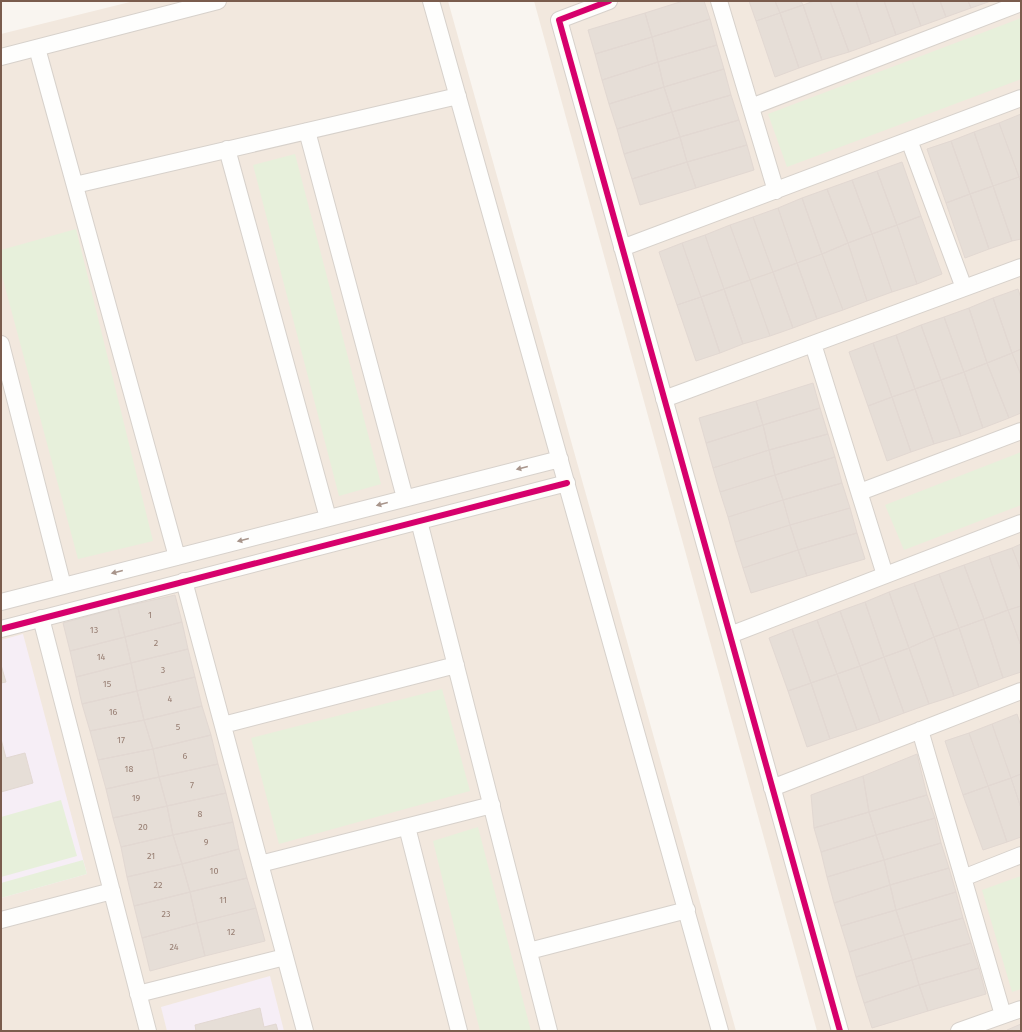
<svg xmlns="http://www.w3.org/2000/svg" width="1022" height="1032" font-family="'Fira Sans',sans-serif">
	<rect width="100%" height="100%" fill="#f9f5f0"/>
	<path fill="#f2e8de" d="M134,1h314l288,1030h-735v-997z
		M534,1h487v1030h-204z"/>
	<path fill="#f6eef6" d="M23,634l64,240 -86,24v-258z
		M270,976l14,55h-117l-6,-24z"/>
	<path fill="#e7f0db" d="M1021,18v61l-234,88 -19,-53z
		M295,154l86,330 -42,12 -86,-331z
		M76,229l77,312 -75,18 -77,-287v-22z
		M1021,452v53l-117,45 -19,-45z
		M442,689l28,102 -191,53 -28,-106z
		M61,800l16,56 -76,21v-60z
		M478,827l53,204h-51l-47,-190z
		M83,860l4,14 -86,24v-15z
		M1021,876v113l-9,3 -30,-102z"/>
	<path fill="#e6ded7" stroke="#e2d8d2" d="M683,1h21l6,18 -58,18 -7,-24z
		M749,1h26l5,12 -24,8z
		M775,1h26l2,4 -23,8z
		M814,1h16l19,51 -27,8 -19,-55z
		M830,1h26l15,43 -22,8z
		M856,1h28l12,34 -25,9z
		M884,1h28l9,25 -25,9z
		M912,1h28l6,16 -25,9z
		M940,1h28l3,7 -25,9z
		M968,1h23l-20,7z
		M803,5l19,55 -23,8 -19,-55z
		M645,13l7,24 -57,17 -7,-24z
		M780,13l19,55 -24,9 -19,-56z
		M710,19l7,26 -59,17 -6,-25z
		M652,37l6,25 -56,18 -7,-26z
		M717,45l7,24 -60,18 -6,-25z
		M658,62l6,25 -55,17 -7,-24z
		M724,69l7,26 -59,17 -8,-25z
		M664,87l8,25 -55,17 -8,-25z
		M731,95l8,25 -59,17 -8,-25z
		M672,112l8,25 -56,17 -7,-25z
		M1021,114v62l-2,1 -20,-54z
		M739,120l8,25 -60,17 -7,-25z
		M999,123l20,54 -26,9 -19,-54z
		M974,132l19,54 -23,8 -19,-53z
		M680,137l7,25 -55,17 -8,-25z
		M951,141l19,53 -24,9 -19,-54z
		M747,145l7,25 -58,18 -9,-26z
		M687,162l9,26 -56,17 -8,-26z
		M902,162l19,54 -24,9 -20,-54z
		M877,171l20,54 -25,9 -20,-54z
		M1019,177l2,6v56l-9,2 -19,-55z
		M852,180l20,54 -24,9 -21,-54z
		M993,186l19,55 -23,8 -19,-55z
		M827,189l21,54 -26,11 -20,-56z
		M970,194l19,55 -24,9 -19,-55z
		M802,198l20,56 -25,9 -19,-55z
		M778,208l19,55 -24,9 -20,-55z
		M921,216l21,58 -25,10 -20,-59z
		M753,217l20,55 -23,8 -20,-55z
		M730,225l20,55 -26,9 -19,-54z
		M897,225l20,59 -25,8 -20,-58z
		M872,234l20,58 -25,9 -19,-58z
		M705,235l19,54 -23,8 -19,-54z
		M682,243l19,54 -24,8 -18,-53z
		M848,243l19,58 -24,9 -21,-56z
		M822,254l21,56 -26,9 -20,-56z
		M797,263l20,56 -24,9 -20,-56z
		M773,272l20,56 -23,8 -20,-56z
		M750,280l20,56 -27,8 -19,-55z
		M724,289l19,55 -23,9 -19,-56z
		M1018,289l3,9v51l-9,4 -19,-55z
		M701,297l19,56 -24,8 -19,-56z
		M993,298l19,55 -25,10 -18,-55z
		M969,308l18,55 -23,9 -20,-55z
		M944,317l20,55 -23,8 -20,-55z
		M921,325l20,55 -26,9 -19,-54z
		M896,335l19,54 -23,8 -19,-54z
		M873,343l19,54 -24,9 -19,-54z
		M1021,349v26l-9,-22z
		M1012,353l9,22v38l-12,5 -22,-55z
		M987,363l22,55 -26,10 -19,-56z
		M964,372l19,56 -22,8 -20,-56z
		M941,380l20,56 -27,8 -19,-55z
		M813,383l7,25 -57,17 -7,-24z
		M915,389l19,55 -23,8 -19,-55z
		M892,397l19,55 -24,9 -19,-55z
		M756,401l7,24 -57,18 -7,-25z
		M820,408l8,26 -59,16 -6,-25z
		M763,425l6,25 -56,18 -7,-25z
		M828,434l7,23 -60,18 -6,-25z
		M769,450l6,25 -55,17 -7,-24z
		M835,457l7,26 -59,17 -8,-25z
		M775,475l8,25 -55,17 -8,-25z
		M842,483l8,25 -60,17 -7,-25z
		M783,500l7,25 -55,17 -7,-25z
		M850,508l7,25 -59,17 -8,-25z
		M790,525l8,25 -55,18 -8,-26z
		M857,533l8,26 -58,17 -9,-26z
		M1021,544v27l-9,-23z
		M1012,548l9,23v35l-13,4 -19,-54z
		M798,550l9,26 -56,17 -8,-25z
		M989,556l19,54 -24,9 -20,-54z
		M964,565l20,54 -25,9 -20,-54z
		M939,574l20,54 -25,9 -20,-54z
		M914,583l20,54 -25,11 -20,-56z
		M889,592l20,56 -25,9 -19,-55z
		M175,595l7,27 -57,15 -7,-29z
		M865,602l19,55 -24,9 -20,-55z
		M1021,606v40l-13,-36z
		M118,608l7,29 -55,14 -7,-28z
		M1008,610l13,36v26l-18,6 -19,-59z
		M840,611l20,55 -23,8 -20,-54z
		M984,619l19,59 -24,9 -20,-59z
		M817,620l20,54 -26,9 -19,-54z
		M182,622l6,27 -57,14 -6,-26z
		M959,628l20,59 -25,9 -20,-59z
		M792,629l19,54 -23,8 -19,-53z
		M125,637l6,26 -55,14 -6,-26z
		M934,637l20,59 -25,8 -20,-56z
		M909,648l20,56 -25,9 -20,-56z
		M188,649l7,28 -58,14 -6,-28z
		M884,657l20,56 -24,9 -20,-56z
		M131,663l6,28 -55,13 -6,-27z
		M1,665l5,17 -5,1z
		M860,666l20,56 -23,8 -20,-56z
		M837,674l20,56 -27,9 -19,-56z
		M195,677l7,29 -58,14 -7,-29z
		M811,683l19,56 -23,8 -19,-56z
		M137,691l7,29 -54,11 -8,-27z
		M202,706l9,29 -58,14 -9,-29z
		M1017,714l4,12v48l-10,4 -19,-54z
		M144,720l9,29 -55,11 -8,-29z
		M992,724l19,54 -23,8 -19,-53z
		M969,733l19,53 -25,9 -18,-54z
		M211,735l7,29 -59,13 -6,-28z
		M1,739l5,19 19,-5 8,30 -32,9z
		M153,749l6,28 -53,12 -8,-29z
		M917,754l10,41 -58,17 -6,-36z
		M218,764l8,29 -59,13 -8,-29z
		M1021,774v34l-10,-30z
		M863,776l6,36 -55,16 -3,-33z
		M159,777l8,29 -54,12 -7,-29z
		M1011,778l10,30v29l-14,5 -19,-56z
		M988,786l19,56 -24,8 -20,-55z
		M226,793l7,29 -60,13 -6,-29z
		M927,795l8,23 -59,17 -7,-23z
		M167,806l6,29 -52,12 -8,-29z
		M869,812l7,23 -55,17 -7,-24z
		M935,818l6,25 -57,17 -8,-25z
		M233,822l6,27 -57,15 -9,-29z
		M173,835l9,29 -55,13 -6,-30z
		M876,835l8,25 -57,17 -6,-25z
		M941,843l8,25 -59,17 -6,-25z
		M239,849l8,29 -57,14 -8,-28z
		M884,860l6,25 -56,18 -7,-26z
		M182,864l8,28 -56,14 -7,-29z
		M949,868l7,24 -60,18 -6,-25z
		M247,878l9,30 -59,15 -7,-31z
		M890,885l6,25 -55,16 -7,-23z
		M190,892l7,31 -55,15 -8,-32z
		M956,892l7,26 -59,17 -8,-25z
		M256,908l9,33 -60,15 -8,-33z
		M896,910l8,25 -55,17 -8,-26z
		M963,918l8,25 -59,17 -8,-25z
		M197,923l8,33 -55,15 -8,-33z
		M904,935l8,25 -56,17 -7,-25z
		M971,943l8,25 -60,17 -7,-25z
		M912,960l7,25 -55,18 -8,-26z
		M979,968l7,26 -58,17 -9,-26z
		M919,985l9,26 -56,17 -8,-25z
		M260,1008l4,19 12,-3 2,7h-82l-1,-6z
		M1021,1024v7h-13l-1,-1z"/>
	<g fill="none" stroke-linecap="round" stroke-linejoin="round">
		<g stroke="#d7d1cb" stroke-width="18">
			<path id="street" d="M431,1l289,1030
				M609,1l-50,19 281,1011
				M719,1l57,190
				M37,48l140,509
				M1,57l217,-56
				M751,107l270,-104
				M307,131l98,367
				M909,140l55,148
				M227,149l101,369
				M75,185l383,-89
				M622,248l399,-150
				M1,344l62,242
				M813,344l72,231
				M664,399l357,-132
				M860,492l161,-61
				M419,521l130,510
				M184,581l121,450
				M1,602l559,-143
				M41,618l107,413
				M1,629l566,-146
				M730,635l291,-112
				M223,725l233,-60
				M920,730l83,285
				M772,788l249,-97
				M407,827l52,204
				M260,864l232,-59
				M963,878l58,-23
				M1,920l111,-29
				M529,951l158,-41
				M138,994l147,-37
				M959,1031l62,-22"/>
		</g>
		<use href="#street" stroke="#fefefd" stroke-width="16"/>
		<g stroke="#fffaf3" stroke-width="8">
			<path id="cycleway" d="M609,1l-50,19 281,1011
				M1,629l566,-146"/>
		</g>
		<use href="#cycleway" stroke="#d6006c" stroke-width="6"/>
	</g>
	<defs><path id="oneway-solid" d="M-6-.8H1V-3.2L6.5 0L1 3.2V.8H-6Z"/></defs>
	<g fill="#a8958b">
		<use href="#oneway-solid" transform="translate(522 468) rotate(166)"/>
		<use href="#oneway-solid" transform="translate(382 504) rotate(165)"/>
		<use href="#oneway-solid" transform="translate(243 540) rotate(166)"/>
		<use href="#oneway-solid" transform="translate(117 572) rotate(166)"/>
	</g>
	<g text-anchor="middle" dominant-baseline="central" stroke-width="3" stroke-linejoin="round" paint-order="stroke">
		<g font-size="9" fill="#977e72">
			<text x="150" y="615">1</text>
			<text x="94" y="630">13</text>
			<text x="156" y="643">2</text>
			<text x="101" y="657">14</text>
			<text x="163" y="670">3</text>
			<text x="107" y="684">15</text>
			<text x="170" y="699">4</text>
			<text x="113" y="712">16</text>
			<text x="178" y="727">5</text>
			<text x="121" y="740">17</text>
			<text x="185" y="756">6</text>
			<text x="129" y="769">18</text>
			<text x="192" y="785">7</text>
			<text x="136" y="798">19</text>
			<text x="200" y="814">8</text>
			<text x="143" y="827">20</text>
			<text x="206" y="842">9</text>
			<text x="151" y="856">21</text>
			<text x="214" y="871">10</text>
			<text x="158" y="885">22</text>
			<text x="223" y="900">11</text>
			<text x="166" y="914">23</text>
			<text x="231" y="932">12</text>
			<text x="174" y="947">24</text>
		</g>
	</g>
	<rect width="1022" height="1032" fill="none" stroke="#7a5c4d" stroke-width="4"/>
</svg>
